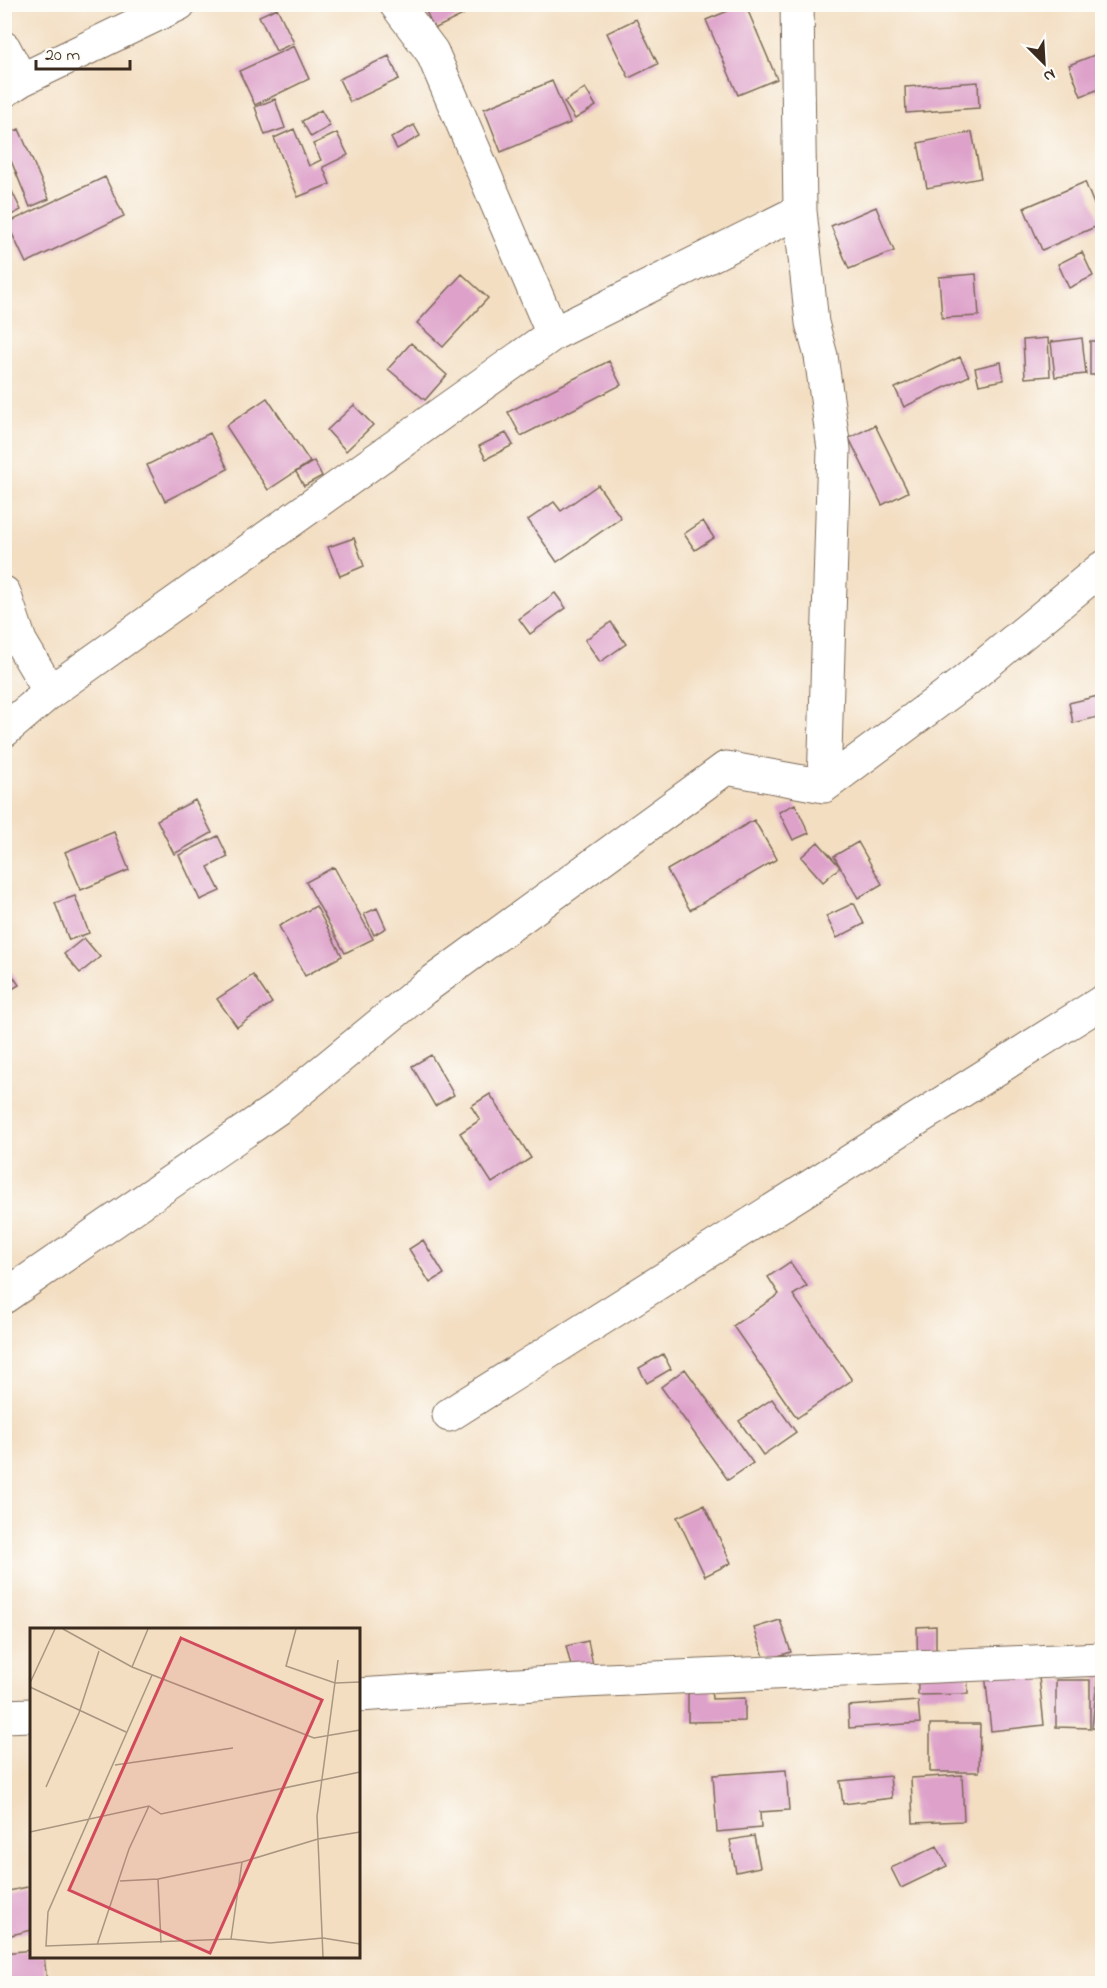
<svg xmlns="http://www.w3.org/2000/svg" width="1107" height="1988" font-family="'Indie Flower',sans-serif">
	<rect width="100%" height="100%" fill="#fdfcf7"/>
	<filter id="ink" filterUnits="userSpaceOnUse"><feTurbulence type="fractalNoise" baseFrequency=".0167" numOctaves="2"/><feDisplacementMap in="SourceGraphic" scale="12" xChannelSelector="R" yChannelSelector="G"/><feConvolveMatrix kernelMatrix="1 2 1 2 8 2 1 2 1" color-interpolation-filters="sRGB"/></filter>
	<filter id="wash" filterUnits="userSpaceOnUse"><feTurbulence type="fractalNoise" baseFrequency=".008" numOctaves="4" result="noise"/><feDisplacementMap in="SourceGraphic" scale="24" xChannelSelector="R" yChannelSelector="G"/><feGaussianBlur stdDeviation="1.35" result="paint"/><feColorMatrix in="noise" values="0 0 0 0 0 0 0 0 0 0 0 0 0 0 0 0 0 1.4 0 .05"/><feComposite in="paint" operator="in"/></filter>
	<g filter="url(#wash)">
		<rect width="100%" height="100%" fill="#f3dec2"/>
		<g id="blocks">
			<path fill="#dea2ca" d="M423,4h35l5,11 -29,14z
				M745,4l32,75 -39,16 -32,-75z
				M277,8l17,35 -18,8 -17,-35z
				M636,19l22,45 -29,14 -22,-45z
				M294,46l15,33 -54,26 -16,-34z
				M1102,52v36l-21,8 -12,-31z
				M389,56l10,23 -49,23 -11,-23z
				M552,81l18,42 -69,29 -17,-43z
				M978,82l1,26 -73,5 -1,-26z
				M585,88l11,18 -21,13 -11,-17z
				M275,99l10,29 -20,7 -10,-28z
				M321,110l9,16 -19,11 -9,-16z
				M414,125l6,11 -23,13 -6,-11z
				M19,129l30,70 -19,8 -25,-61v-11z
				M294,129l15,37 12,-6 -8,-16 24,-11 11,22 -25,12 7,17 -32,13 -24,-59z
				M972,132l9,46 -54,10 -9,-45z
				M4,175l17,35 -17,9z
				M105,177l19,39 -98,47 -19,-40z
				M1085,182l17,42 -60,26 -18,-42z
				M876,207l18,44 -45,18 -18,-43z
				M1082,252l11,24 -24,12 -11,-24z
				M462,274l26,24 -45,49 -26,-24z
				M976,274l3,42 -37,2 -3,-41z
				M1048,338l2,38 -25,2 -2,-38z
				M1082,338l4,36 -31,3 -4,-35z
				M1090,341h12v34h-12z
				M411,343l36,32 -22,25 -37,-31z
				M960,357l9,19 -65,31 -9,-19z
				M609,361l12,24 -100,51 -13,-24z
				M1001,362l3,18 -25,5 -4,-17z
				M267,398l43,64 -42,28 -42,-64z
				M354,405l19,20 -27,26 -19,-21z
				M875,425l33,67 -26,13 -33,-67z
				M210,433l18,36 -63,32 -18,-36z
				M506,433l7,12 -27,14 -7,-13z
				M314,461l8,15 -18,10 -8,-14z
				M598,485l23,33 -64,44 -29,-42 26,-18 7,9z
				M703,521l11,17 -19,12 -11,-16z
				M354,538l10,28 -24,10 -12,-29z
				M555,593l11,15 -36,26 -11,-15z
				M611,622l15,22 -26,18 -15,-22z
				M1102,695v21l-29,7 -4,-20z
				M195,800l17,33 -38,21 -17,-34z
				M795,804l14,29 -16,7 -14,-28z
				M754,820l23,39 -87,51 -23,-40z
				M114,832l15,38 -48,20 -16,-38z
				M218,836l10,21 -20,10 12,24 -20,9 -21,-45z
				M818,842l22,25 -17,15 -22,-25z
				M858,842l24,42 -24,14 -24,-42z
				M334,867l39,72 -28,14 -39,-71z
				M75,896l14,37 -20,7 -14,-37z
				M854,903l10,21 -27,14 -11,-22z
				M316,906l26,50 -37,20 -26,-50z
				M377,908l9,20 -12,7 -10,-21z
				M84,938l16,19 -20,16 -16,-19z
				M4,963l15,22 -15,9z
				M253,975l19,28 -35,24 -20,-28z
				M431,1055l23,40 -19,11 -23,-40z
				M490,1094l41,64 -39,25 -32,-50 20,-13 -9,-14z
				M423,1240l21,34 -14,9 -21,-34z
				M790,1262l17,24 -14,9 59,85 -55,38 -64,-92 46,-32 -11,-17z
				M663,1354l8,15 -24,14 -8,-15z
				M685,1369l68,94 -25,17 -67,-93z
				M772,1399l24,33 -33,23 -24,-34z
				M704,1505l27,58 -26,13 -28,-59z
				M780,1620l11,32 -26,8 -11,-32z
				M936,1626v25l31,-1 1,44 -50,1 -1,-68z
				M588,1641l5,24 -21,5 -6,-24z
				M1100,1652h2v77l-10,-1z
				M1037,1658l7,67 -53,6 -7,-68z
				M1056,1680h34v48l-34,-1z
				M688,1688h23l1,11 33,-1v23l-57,1z
				M918,1701l2,22 -71,5 -1,-22z
				M930,1724h50l-1,48h-49z
				M786,1770l3,40 -29,2 1,16 -44,4 -4,-57z
				M962,1775l2,46 -51,2 -2,-45z
				M890,1776l2,22 -49,6 -3,-23z
				M754,1836l6,31 -24,5 -6,-32z
				M937,1846l10,20 -46,22 -10,-20z
				M32,1886v44l-25,6 -3,-44z
				M32,1950v6h12l3,26 -43,2v-31z
				M1102,1978v6h-47v-2z"/>
		</g>
	</g>
	<g filter="url(#ink)">
		<use href="#blocks" fill-opacity="0" stroke="#7b6957" stroke-width="1.5"/>
		<g fill="none" stroke-linecap="round" stroke-linejoin="round">
			<g stroke="#7b6957" stroke-width="35">
				<path id="minor" d="M396,4l36,48 121,282
					M797,4l3,207 12,112 9,33 13,93 -10,337
					M4,48l17,32
					M4,91l17,-11 158,-76
					M4,593l16,48 30,51
					M4,731l46,-39 503,-358 247,-123
					M4,1297l274,-189 145,-119 303,-221 98,18 140,-104 138,-114
					M449,1415l653,-413
					M358,1695l225,-14 519,-22
					M4,1716l28,-1"/>
			</g>
			<use href="#minor" stroke="#fff" stroke-width="33"/>
		</g>
	</g>
	<g transform="translate(30 1628)">
		<rect width="330" height="330" fill="#f3dec2"/>
		<path fill="none" stroke="#a99680" stroke-width="1.5" d="M33,1l69,38 182,71 46,-8M266,1l-10,37 49,17 25,-1M102,39l16,-38M122,47l-104,237 -2,34 185,-7 39,4 53,-5 37,6M0,55l25,-54M0,59l96,45M85,137l118,-17M16,159l33,-74 20,-62M0,204l119,-26 12,8 199,-42M128,251l3,64M90,253l38,-2 84,-17 76,-23 42,-7M201,311l11,-77M67,317l32,-96 20,-43M293,329l-6,-141 21,-156"/>
		<path fill="#d1495b" fill-opacity="0.15" stroke="#d1495b" stroke-width="3" d="M151,10l141,62 -112,253 -141,-63z"/>
		<rect width="330" height="330" fill="none" stroke="#3b2a1e" stroke-width="3"/>
	</g>
	<rect width="1107" height="1988" fill="none" stroke="#fdfcf7" stroke-width="24"/>
	<g transform="translate(1044 63) rotate(156)" stroke="#fdfcf7" stroke-width="4.5" paint-order="stroke">
	<path d="M0-4.5L10 22L0 15L-10 22Z" fill="#3b2a1e"/>
	<text y="-9" font-size="16" font-weight="bold" text-anchor="middle" fill="#3b2a1e">N</text>
	</g>
	<path d="M36 60v9h94v-9" fill="none" stroke="#3b2a1e" stroke-width="3"/>
	<text x="45" y="60" font-size="18" fill="#3b2a1e" stroke="#fdfcf7" stroke-width="4.5" paint-order="stroke">20 m</text>
</svg>
